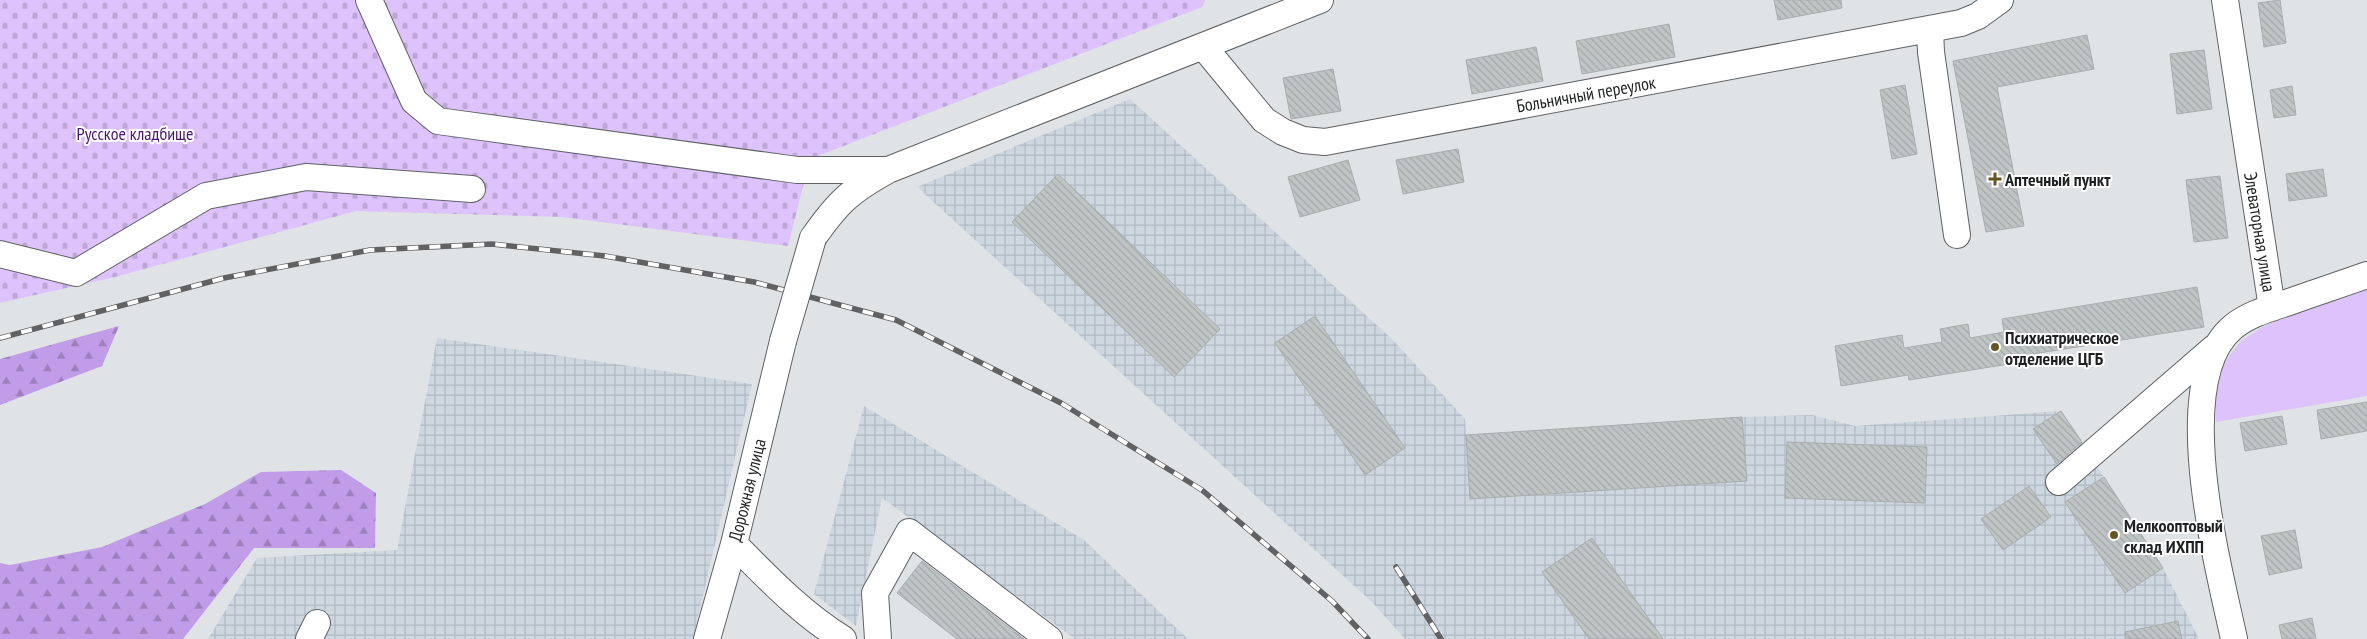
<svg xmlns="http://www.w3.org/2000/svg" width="2367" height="639" font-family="'PT Sans Narrow',sans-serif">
	<defs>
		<pattern id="industrial-grid" width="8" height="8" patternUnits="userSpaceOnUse" patternTransform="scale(1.25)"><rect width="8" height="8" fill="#ced7e0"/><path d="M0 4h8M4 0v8" fill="none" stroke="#b0b8c0"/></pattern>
		<pattern id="forest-firs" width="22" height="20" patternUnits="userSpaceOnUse" patternTransform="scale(1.25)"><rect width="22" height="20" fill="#c19ce8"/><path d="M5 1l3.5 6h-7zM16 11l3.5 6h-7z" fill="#9c7fbc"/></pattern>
		<pattern id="cemetery-stones" width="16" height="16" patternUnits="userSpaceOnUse" patternTransform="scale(1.25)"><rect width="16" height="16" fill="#ddc2fb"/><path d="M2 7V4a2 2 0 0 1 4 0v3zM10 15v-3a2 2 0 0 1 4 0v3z" fill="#bda6d7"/></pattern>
		<pattern id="building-back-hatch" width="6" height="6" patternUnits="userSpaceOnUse" patternTransform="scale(1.25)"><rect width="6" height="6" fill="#bfc4c5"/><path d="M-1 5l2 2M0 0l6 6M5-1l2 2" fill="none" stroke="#a4a8a9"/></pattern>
	</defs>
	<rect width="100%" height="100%" fill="#e0e3e6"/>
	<path fill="url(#industrial-grid)" d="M1130,99l263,241 72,79 1,16 276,-18 70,-2 43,11 206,-15 102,157 36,71h-794l-33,-37 -455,-415z
		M437,338l315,46 -59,255h-485l49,-81 140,-8z
		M864,406l220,134 104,99h-113l-193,-141 -26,128 -42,-32z"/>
	<path fill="#ddc2fb" d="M2367,286v110l-151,26 -1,-33 9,-26 17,-22 23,-15z"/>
	<path fill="url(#forest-firs)" d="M119,326l-17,40 -102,39v-46z
		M341,470l35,23 -1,55h-121l-71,91h-183v-76l10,2 92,-18 103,-43 56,-32z"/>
	<path fill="url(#cemetery-stones)" d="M0,0h1205l-3,7 -392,152 -22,87 -226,-29 -206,-6 -241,66 -115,26z"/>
	<path fill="url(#building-back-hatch)" stroke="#a9adae" d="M1774,0h67l1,8 -64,12z
		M2280,0l6,43 -22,4 -6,-44z
		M1669,24l6,33 -93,17 -6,-33z
		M2087,35l7,34 -97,18 27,139 -38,6 -33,-171z
		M1536,47l7,34 -71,13 -6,-34z
		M2204,50l8,59 -35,5 -7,-60z
		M1333,69l8,42 -50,8 -8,-41z
		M1905,85l12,69 -25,5 -12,-69z
		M2292,86l4,29 -22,3 -4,-28z
		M1458,149l6,33 -61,12 -7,-34z
		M1348,160l12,40 -60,17 -12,-40z
		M2323,169l4,27 -38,5 -3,-27z
		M1058,174l162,155 -46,48 -162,-155z
		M2220,176l8,62 -34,4 -8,-62z
		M2197,287l7,40 -196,31 1,6 -100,16 -1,-5 -67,11 -6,-40 67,-11 2,13 38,-6 -2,-13 28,-5 2,14 34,-6 -2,-13z
		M1315,316l90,132 -40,27 -90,-132z
		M2367,402v29l-46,8 -4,-29z
		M2061,411l21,31 -25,22 -24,-35z
		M2282,416l5,28 -42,7 -5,-28z
		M1742,417l5,64 -277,18 -4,-64z
		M1787,442l140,5 -2,56 -140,-5z
		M2104,477l59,91 -38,25 -60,-91z
		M2029,486l22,31 -48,33 -22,-31z
		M2295,530l7,38 -33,7 -8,-39z
		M1592,538l71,101h-74l-47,-67z
		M922,561l102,78h-67l-60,-46z
		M2312,618l4,21h-34l-3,-14z
		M2178,621l4,18h-56l-1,-7z"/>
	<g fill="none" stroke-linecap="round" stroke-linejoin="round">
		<g stroke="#5f6264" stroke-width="28">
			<path id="minor" d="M369,0l45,101 24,20 359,49h91
				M2225,0l47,308
				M1930,30l1,22 26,183
				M1203,46l61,74 19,12 20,8 22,2 636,-119 17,-7 22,-16
				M813,238c25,-36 37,-47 75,-68l432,-170
				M0,254l76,19 130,-77 100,-19 166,12
				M2059,482l155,-134
				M734,544c34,34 68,70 109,95
				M309,639l8,-16
				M707,639l27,-95 49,-203
				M878,639l-3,-46 34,-61 140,107
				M2234,639c-15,-71 -66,-258 -1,-312 17,-14 39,-19 59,-26 25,-9 50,-17 75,-26"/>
		</g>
		<use href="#minor" stroke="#fff" stroke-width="26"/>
		<g stroke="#5f6162" stroke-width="5.5">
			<path id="rail" d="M0,338l224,-60 146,-28 122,-6 113,12 149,26 142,38 165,83 141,87 130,111 36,38
				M1396,567l45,72"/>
		</g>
		<use href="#rail" stroke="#fff" stroke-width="4" stroke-dasharray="11" stroke-linecap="butt"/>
		<g stroke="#5f6264" stroke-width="28" stroke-linecap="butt">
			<path id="minor-bridge" d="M783,341l30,-103"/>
		</g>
		<use href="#minor-bridge" stroke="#fff" stroke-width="26"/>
	</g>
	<g fill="#645623" stroke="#fff" stroke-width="2">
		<path d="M1992.5 171.5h5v5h5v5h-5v5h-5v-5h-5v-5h5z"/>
		<circle cx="1995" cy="347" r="5"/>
		<circle cx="2114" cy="535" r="5"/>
	</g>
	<g text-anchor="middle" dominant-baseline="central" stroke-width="4" stroke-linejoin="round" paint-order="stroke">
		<g font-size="18" fill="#1f2021" stroke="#fff">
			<text transform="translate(1586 94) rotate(-10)">Больничный переулок</text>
			<text transform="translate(2260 232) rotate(81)">Элеваторная улица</text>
			<text transform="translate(747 490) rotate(-76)">Дорожная улица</text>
		</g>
		<g font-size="18" fill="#4a1770" stroke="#fff">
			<text x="135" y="133">Русское кладбище</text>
		</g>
		<g font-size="18" font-weight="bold" fill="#1f2021" stroke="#fff" text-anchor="start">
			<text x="2005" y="179">Аптечный пункт</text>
			<text x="2005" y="337">Психиатрическое<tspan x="2005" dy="21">отделение ЦГБ</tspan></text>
			<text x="2124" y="525">Мелкооптовый<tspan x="2124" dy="21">склад ИХПП</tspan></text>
		</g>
	</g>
</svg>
